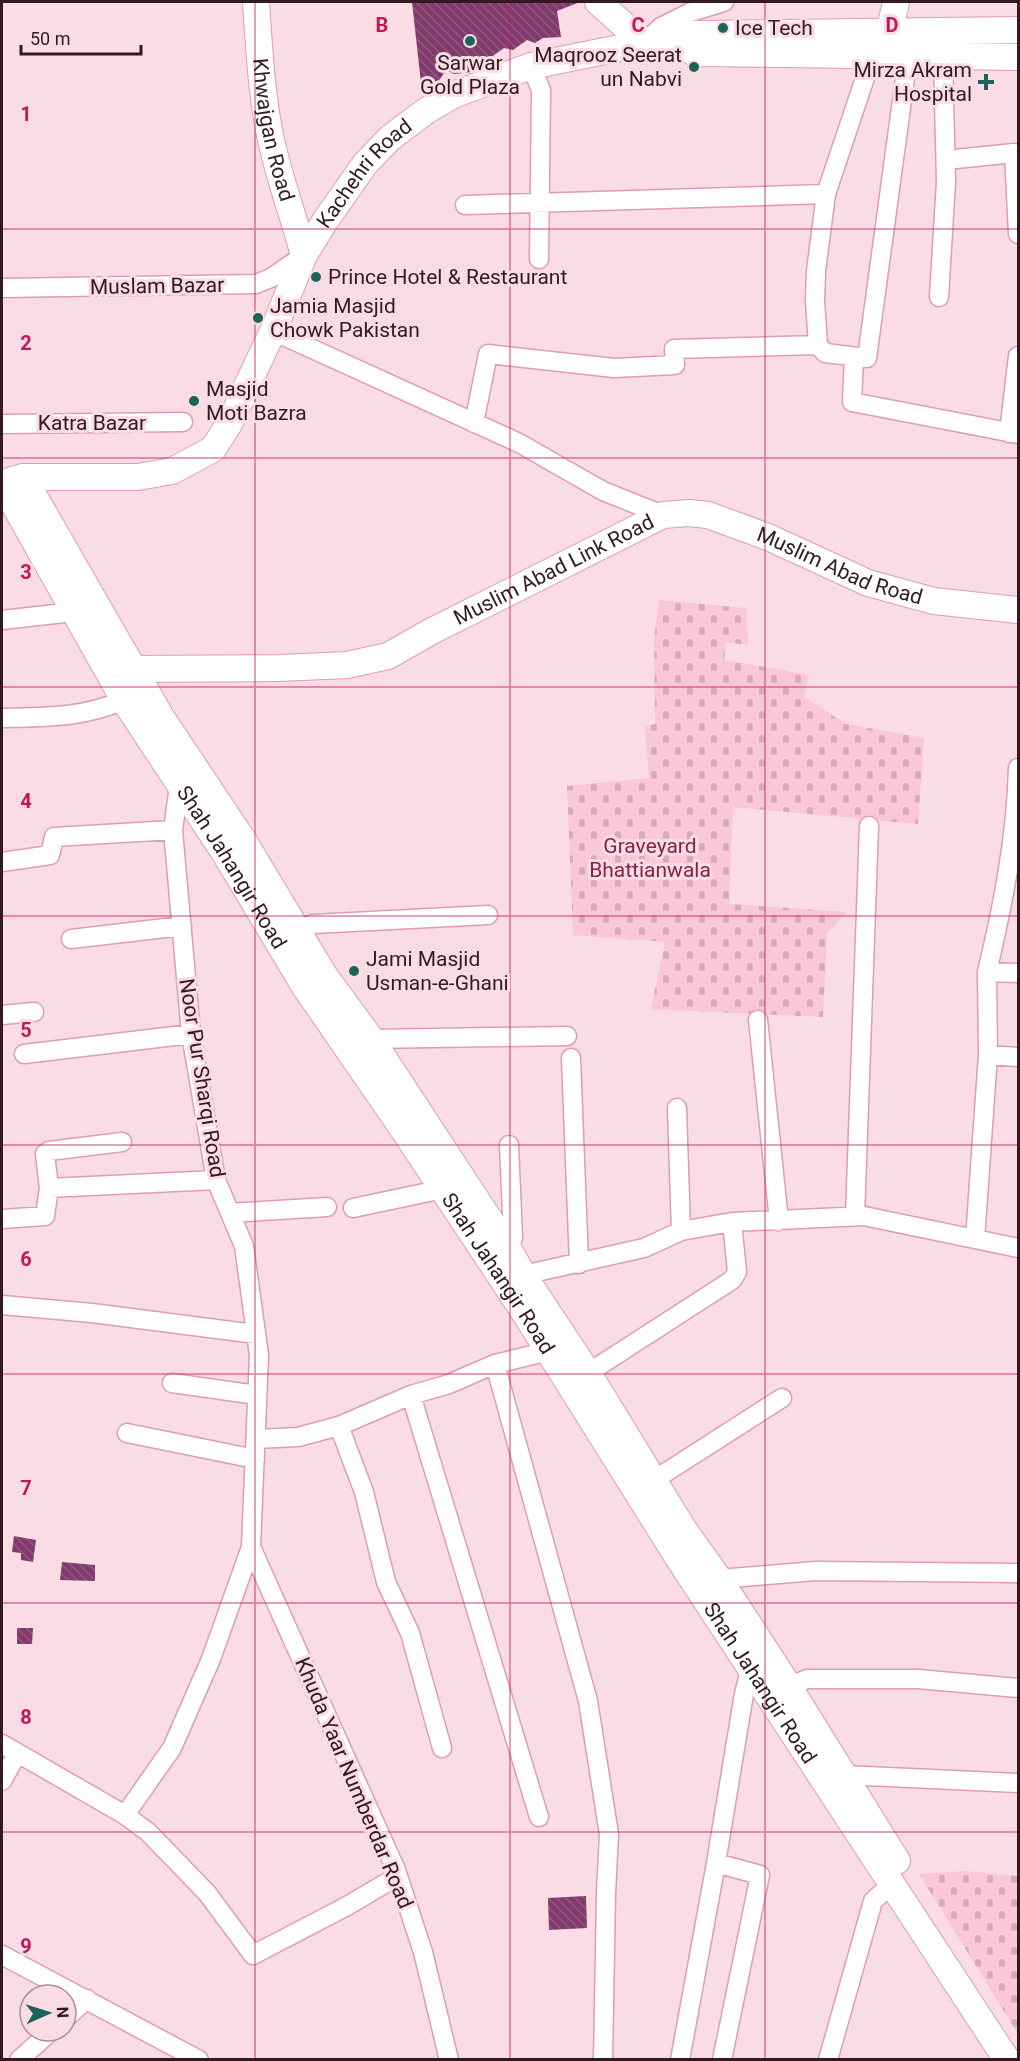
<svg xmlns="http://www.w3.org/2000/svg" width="1020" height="2061" font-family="Roboto,sans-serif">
	<defs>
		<pattern id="cemetery-stones" width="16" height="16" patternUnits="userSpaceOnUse" patternTransform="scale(1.5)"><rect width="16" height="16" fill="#f9c7d5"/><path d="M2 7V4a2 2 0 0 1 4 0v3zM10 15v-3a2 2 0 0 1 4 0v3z" fill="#d6aab7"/></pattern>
		<pattern id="building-back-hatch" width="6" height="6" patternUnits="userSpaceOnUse" patternTransform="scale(1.5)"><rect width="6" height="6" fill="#813a6b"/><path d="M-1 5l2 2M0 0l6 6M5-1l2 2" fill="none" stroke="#915a7f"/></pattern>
	</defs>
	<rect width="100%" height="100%" fill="#f9dce4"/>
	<path fill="url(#cemetery-stones)" d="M659,600l87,8 2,37 -22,-3 -2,18 85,15 -5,21 41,28 79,14 -6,86 -185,-17 -4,97 118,8 -20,21 -4,84 -172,-8 14,-67 -92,-7 -6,-149 82,-8 -4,-52 10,-2 -1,-85z
		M967,1871l51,5v158l-99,-160z"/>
	<path fill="url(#building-back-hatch)" d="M412,2h168l-23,9 4,26 -18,1 -8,5 -8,-3 -14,10 -9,-2 -21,15h-10l-1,9 -18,2 -8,-4 -8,12 -17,1z
		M14,1536l22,4 -3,22 -12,-2v-7l-9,-1z
		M62,1562l33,3v16l-35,-1z
		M17,1628h16l-1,16h-15z
		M586,1896l1,32 -38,2 -1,-32z"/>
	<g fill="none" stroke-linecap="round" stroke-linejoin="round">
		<g stroke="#e09db0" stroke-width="21">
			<path id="street" d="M644,43l17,-16 30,-15 33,-10
				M873,54l-47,140 -10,77 -1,30 3,44 7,8 42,5 41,-302
				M531,66l10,24 -2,169
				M946,160l68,-7 4,81
				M465,205l361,-11
				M2,288l254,-4 15,-6 32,-22
				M939,297l7,-115 -3,-125
				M273,331l246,112 84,48 60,24
				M854,357l-2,45 166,32
				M474,423l14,-69 126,14 61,-3 -1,-16 144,-4
				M2,424l181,-2
				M1009,433l9,-77
				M2,620l71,-8
				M2,718c44,-1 80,0 122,-18
				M2,862l48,-7 4,-18 119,-7
				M298,931l15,-7 175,-9
				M71,939l111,-13
				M987,972c16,-67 29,-134 31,-204
				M2,1015l32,-3
				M758,1020l21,201
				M371,1039l196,-3
				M24,1054l167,-20
				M988,1055l-1,-83 31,1
				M571,1058l8,206
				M677,1108l4,123
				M49,1188l167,-8
				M353,1208l90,-19
				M230,1213l97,-6
				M855,1216l14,-390
				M2,1219l43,-3 4,-28 -4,-34 4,-3 73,-9
				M975,1239l13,-184 30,2
				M508,1248l5,-10 -4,-93
				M523,1275l121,-27 37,-17 51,-9 132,-6 154,32
				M2,1305l90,8 164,21
				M495,1364l93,337 21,133 -3,59 -3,167
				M588,1373l144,-93 5,-8 -5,-50
				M172,1383l85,12
				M411,1395l128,422
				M339,1426l25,66 22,90 24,51 32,115
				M127,1433l128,26
				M256,1439l42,-2 41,-11 72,-31 38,-11 46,-20 54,-13
				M654,1480l128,-82
				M251,1547l145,323 27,82 26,108
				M719,1579l96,-8 203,2
				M788,1687l19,-8h111l100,9
				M2,1744l123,71 23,17 59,61 46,62 94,-49 51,-30
				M844,1775l174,8
				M2,1781l15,-27
				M125,1815l47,-67 39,-89 40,-112 8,-192 -15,-109 -28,-66 -25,-146 -18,-204 6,-45 4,-3
				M2,1955l197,105
				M66,2018l21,-19
				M19,2060l32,-29
				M680,2060l36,-197
				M722,2060l38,-185 -44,-12 28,-169 7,-27
				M828,2060l45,-159 19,-17"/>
		</g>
		<g stroke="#e09db0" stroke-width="28">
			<g id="secondary">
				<path id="s1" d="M256,2c3,43 5,86 13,128 8,43 24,84 35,125"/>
				<path d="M598,2l46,41"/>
				<path d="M673,41l22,12 323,4"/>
				<path d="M886,46l10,-44"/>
				<path d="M23,477l138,240 82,123 81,135 47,64 137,209 15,27 65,98 96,157 35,49 60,92 118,190"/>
				<path id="s2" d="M11,480l12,-3h115l34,-6 41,-22 16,-25 44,-93 31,-76 21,-34 40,-57 25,-26 36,-27 27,-16 78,-29 113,-23 29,-2 20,-7 325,-4"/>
				<path id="s3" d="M2,483l122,217 100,152 81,135 98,142 123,186 151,241 330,504"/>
				<path id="s4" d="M132,669l147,-1 68,-3 41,-9 44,-25 231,-116 26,-2 19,2 60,22 100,46 66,18 84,9"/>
			</g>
		</g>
		<use href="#street" stroke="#fff" stroke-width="18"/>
		<use href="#secondary" stroke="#fff" stroke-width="26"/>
	</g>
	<path fill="none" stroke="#c2185b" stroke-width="1.5" stroke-opacity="0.55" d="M255,2v2058M510,2v2058M765,2v2058M2,229h1016M2,458h1016M2,687h1016M2,916h1016M2,1145h1016M2,1374h1016M2,1603h1016M2,1832h1016"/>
	<g fill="#1c6459" stroke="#f9dce4" stroke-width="2">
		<circle cx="723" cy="28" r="6"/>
		<circle cx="470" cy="41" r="6"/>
		<circle cx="694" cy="67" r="6"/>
		<path d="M983 73h6v6h6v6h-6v6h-6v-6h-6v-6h6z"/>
		<circle cx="316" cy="277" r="6"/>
		<circle cx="258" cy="318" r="6"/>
		<circle cx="194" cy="401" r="6"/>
		<circle cx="354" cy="971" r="6"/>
	</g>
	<g text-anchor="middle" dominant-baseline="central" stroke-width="6" stroke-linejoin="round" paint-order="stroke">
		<g font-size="21" fill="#331a21" stroke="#f9dce4" text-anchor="start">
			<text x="735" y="28">Ice Tech</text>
			<text x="682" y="55" text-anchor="end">Maqrooz Seerat<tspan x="682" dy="24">un Nabvi</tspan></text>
			<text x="470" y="63" text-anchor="middle">Sarwar<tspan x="470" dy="24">Gold Plaza</tspan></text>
			<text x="972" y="70" text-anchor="end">Mirza Akram<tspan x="972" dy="24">Hospital</tspan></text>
			<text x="328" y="277">Prince Hotel &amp; Restaurant</text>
			<text x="270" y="306">Jamia Masjid<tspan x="270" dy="24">Chowk Pakistan</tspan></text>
			<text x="206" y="389">Masjid<tspan x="206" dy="24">Moti Bazra</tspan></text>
			<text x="366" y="959">Jami Masjid<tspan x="366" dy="24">Usman-e-Ghani</tspan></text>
		</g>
		<g font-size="21" fill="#331a21" stroke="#f9dce4">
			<text stroke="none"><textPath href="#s1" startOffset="129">Khwajgan Road</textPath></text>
			<text stroke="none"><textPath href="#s2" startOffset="525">Kachehri Road</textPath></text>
			<text transform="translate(157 286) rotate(-1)">Muslam Bazar</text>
			<text x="92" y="423">Katra Bazar</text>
			<text stroke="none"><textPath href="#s4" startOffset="753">Muslim Abad Road</textPath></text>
			<text stroke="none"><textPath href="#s4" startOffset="444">Muslim Abad Link Road</textPath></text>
			<text stroke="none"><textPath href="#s3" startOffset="448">Shah Jahangir Road</textPath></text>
			<text transform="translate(202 1078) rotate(81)">Noor Pur Sharqi Road</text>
			<text stroke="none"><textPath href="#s3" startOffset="934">Shah Jahangir Road</textPath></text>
			<text stroke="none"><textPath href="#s3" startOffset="1420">Shah Jahangir Road</textPath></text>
			<text transform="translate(354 1783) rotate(67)">Khuda Yaar Numberdar Road</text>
		</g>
		<g font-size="21" fill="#8a204c" stroke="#f9dce4">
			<text x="650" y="846">Graveyard<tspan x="650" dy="24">Bhattianwala</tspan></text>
		</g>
	</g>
	<g font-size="20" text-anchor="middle" font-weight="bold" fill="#c2185b" stroke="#f9dce4" stroke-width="6" stroke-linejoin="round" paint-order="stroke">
		<text x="382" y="32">B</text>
		<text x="638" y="32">C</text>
		<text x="892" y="32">D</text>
		<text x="26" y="121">1</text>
		<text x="26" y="350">2</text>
		<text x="26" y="579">3</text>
		<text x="26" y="808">4</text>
		<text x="26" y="1037">5</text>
		<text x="26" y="1266">6</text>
		<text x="26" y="1495">7</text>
		<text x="26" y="1724">8</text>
		<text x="26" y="1953">9</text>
	</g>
	<rect width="1020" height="2061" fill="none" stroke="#331a21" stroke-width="6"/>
	<g transform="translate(48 2013) rotate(87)"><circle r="28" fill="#f9dce4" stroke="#aa8e96" stroke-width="1.5"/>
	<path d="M0-4.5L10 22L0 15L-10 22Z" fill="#1c6459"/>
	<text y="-9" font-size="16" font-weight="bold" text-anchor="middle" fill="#331a21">N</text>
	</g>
	<path d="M21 45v9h120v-9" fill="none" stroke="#331a21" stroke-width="3"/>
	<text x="30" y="45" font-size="18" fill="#331a21" stroke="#f9dce4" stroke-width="4.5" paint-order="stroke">50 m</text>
</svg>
